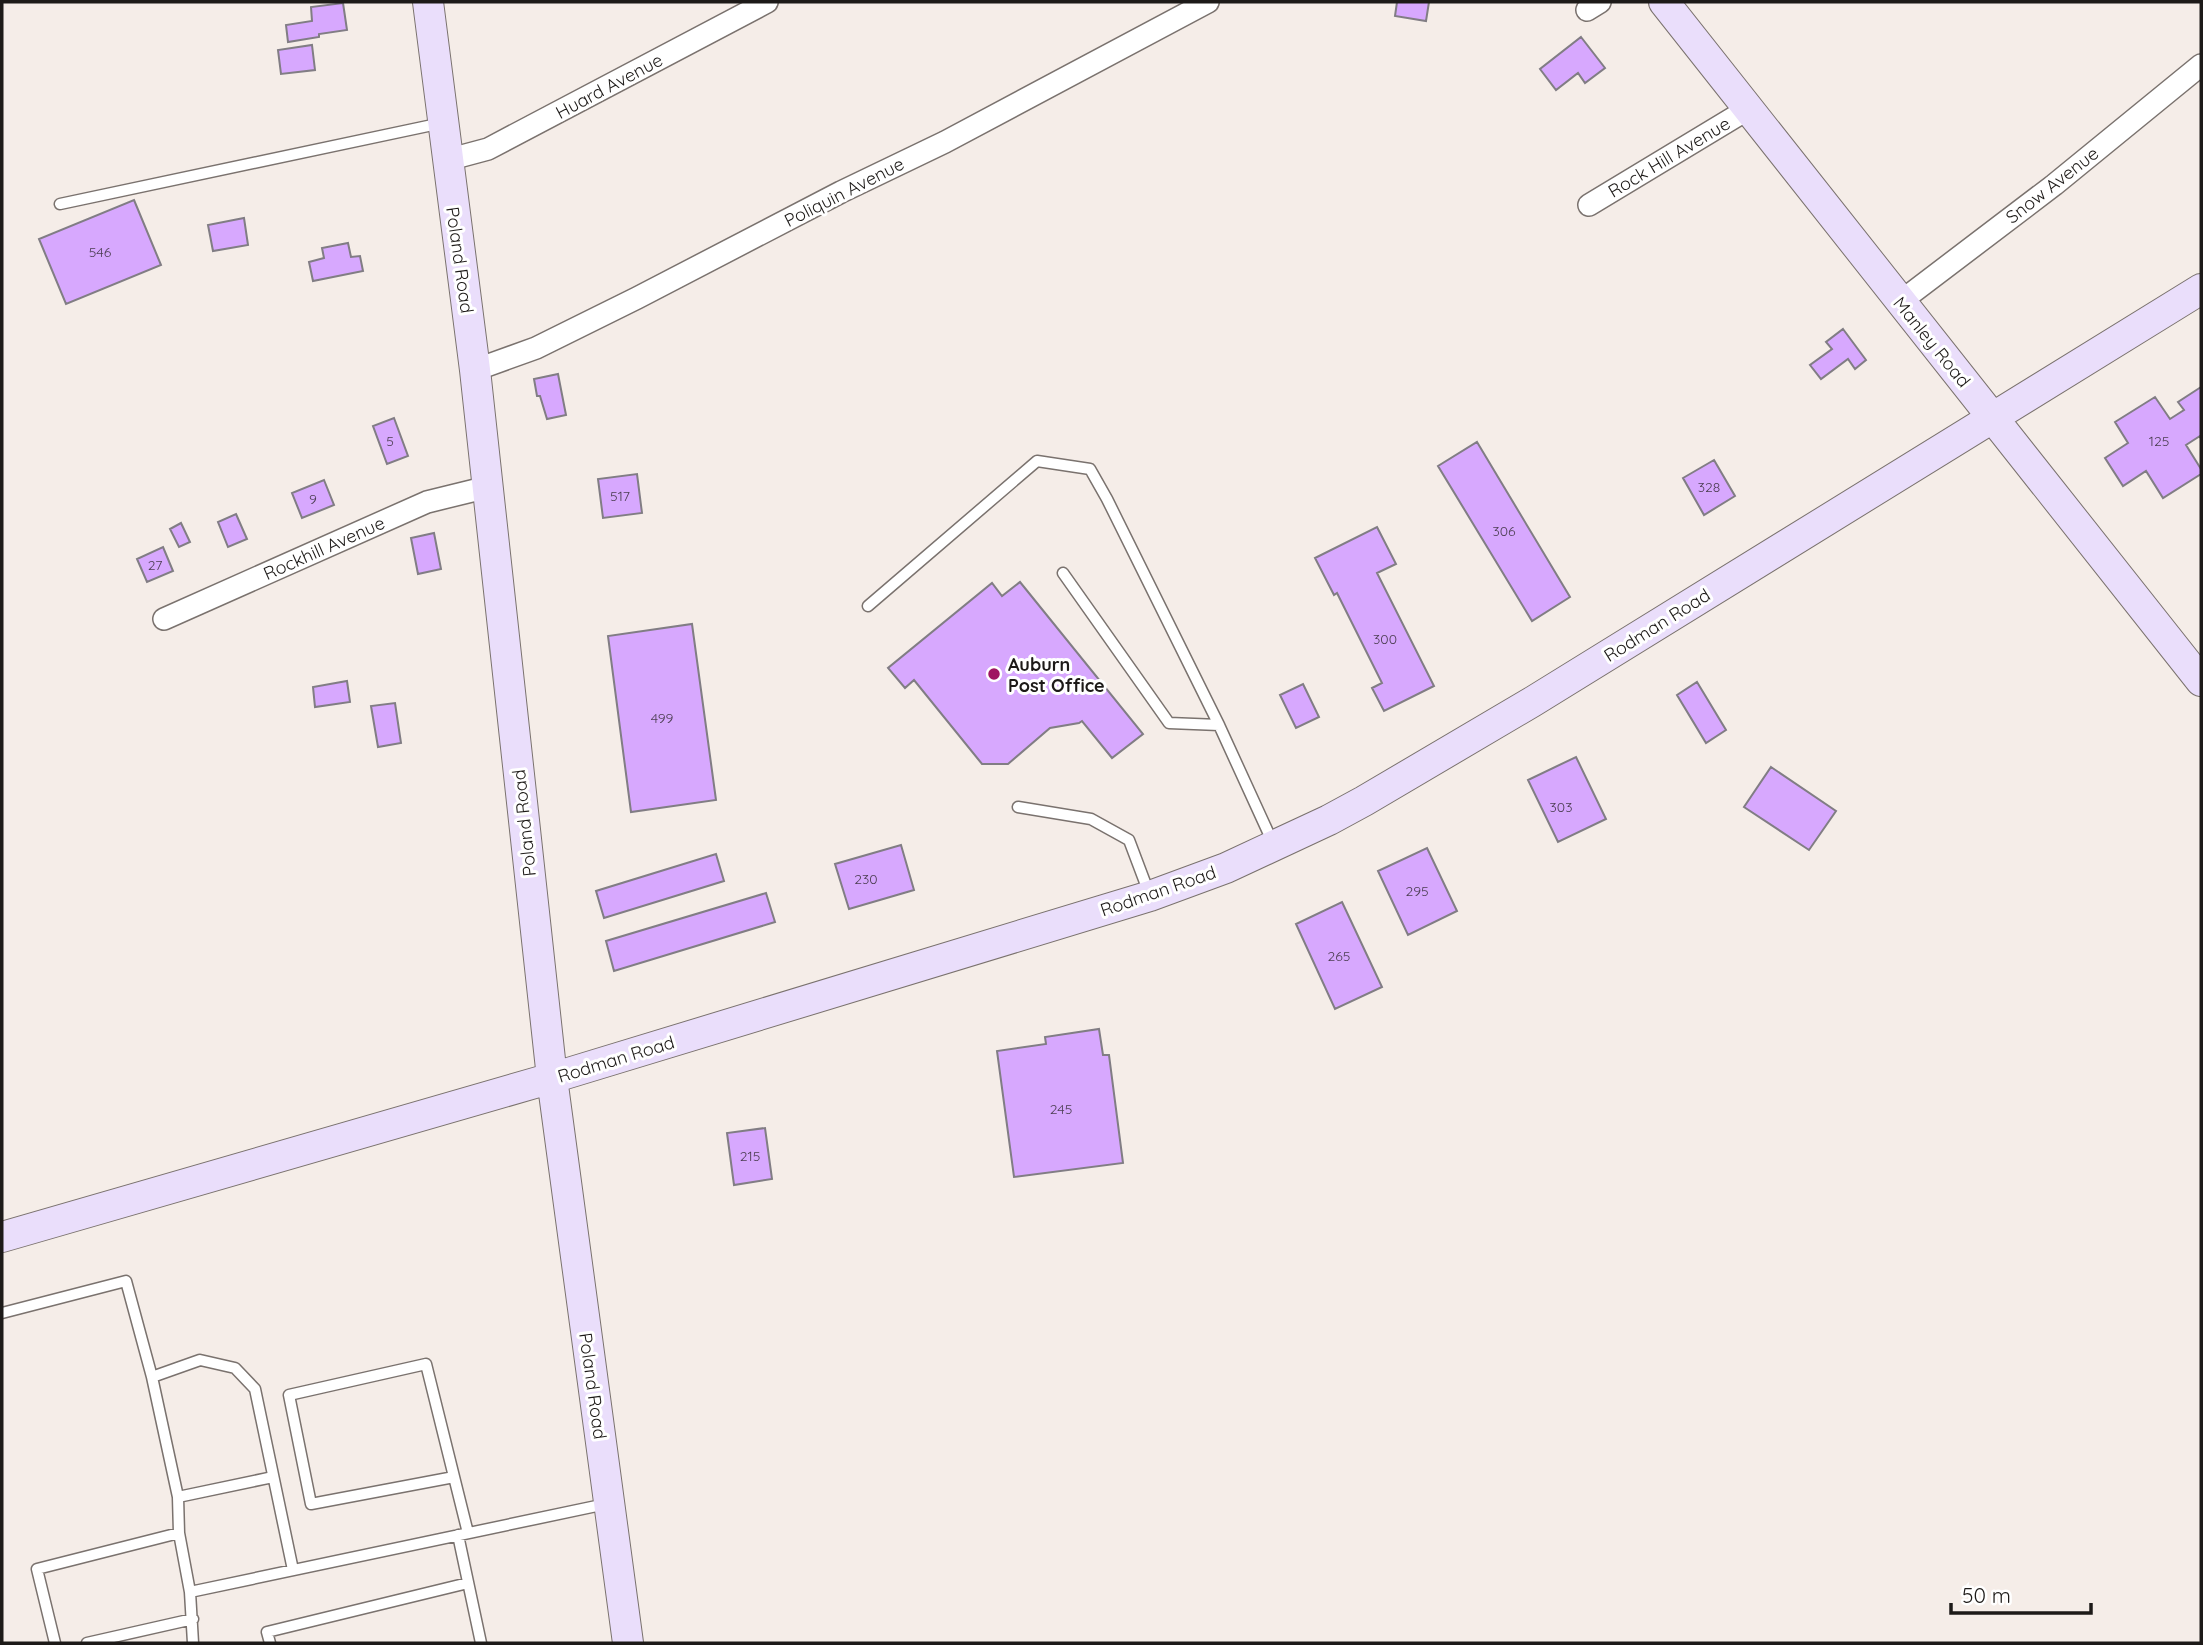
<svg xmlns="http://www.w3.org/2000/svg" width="2203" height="1645" font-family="Quicksand,sans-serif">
	<rect width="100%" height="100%" fill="#f5ede8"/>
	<path fill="#d7a8fe" stroke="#817d84" stroke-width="2" d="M1397,2h32l-3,19 -31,-5z
		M343,3l4,27 -28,4v3l-31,5 -2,-17 26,-4 -1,-14z
		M1581,37l24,31 -20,15 -7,-10 -22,17 -16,-21z
		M312,45l3,25 -34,4 -3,-24z
		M134,200l27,65 -95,39 -27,-65z
		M244,218l4,27 -35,6 -5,-26z
		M348,243l3,14 9,-1 3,15 -50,10 -4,-19 15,-4 -2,-10z
		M1843,329l23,31 -11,9 -7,-10 -27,20 -11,-14 22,-16 -6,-7z
		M558,374l8,41 -19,4 -7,-23h-3l-3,-17z
		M2201,387v52l-1,-3 -14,9 15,24v5l-38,24 -17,-27 -23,15 -18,-28 23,-15 -13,-21 40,-25 15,22 14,-9 -6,-8z
		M394,418l14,38 -21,8 -14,-38z
		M1477,442l93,155 -38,24 -94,-155z
		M1714,460l21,36 -31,19 -21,-37z
		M637,474l5,39 -39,5 -5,-39z
		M324,480l10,25 -32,13 -10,-25z
		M236,514l11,25 -19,8 -10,-25z
		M181,523l9,19 -11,5 -9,-18z
		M1377,527l19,37 -19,9 57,113 -50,25 -12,-23 10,-5 -45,-90 -3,2 -19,-37z
		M434,533l7,36 -23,5 -7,-36z
		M163,547l10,24 -26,11 -10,-23z
		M1020,582l123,152 -31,24 -30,-37 -3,2 -29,5 -42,36h-26l-68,-84 -9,8 -17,-20 104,-85 10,13z
		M692,624l24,176 -85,12 -23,-176z
		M347,681l3,21 -35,5 -2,-20z
		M1697,682l29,48 -20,13 -29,-48z
		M1303,684l16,33 -23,11 -16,-33z
		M395,703l6,40 -23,4 -7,-41z
		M1576,757l30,62 -48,23 -30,-62z
		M1771,767l65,44 -27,39 -65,-43z
		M901,845l13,45 -65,19 -14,-45z
		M1427,848l30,63 -49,24 -30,-64z
		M716,854l8,27 -120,37 -8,-27z
		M766,893l9,29 -161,49 -8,-30z
		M1342,902l40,85 -47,22 -39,-85z
		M1099,1029l4,26h6l14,108 -109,14 -17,-126 49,-7 -1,-7z
		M765,1128l7,51 -38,6 -7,-52z"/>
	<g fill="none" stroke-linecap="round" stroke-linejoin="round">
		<g stroke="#7a726e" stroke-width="13">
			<path id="lane" d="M60,204l382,-81
				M1063,573l106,150 50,2
				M868,606l169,-145 53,8 17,30 112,226 54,118
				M1018,807l73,12 38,21 20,53
				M2,1313l124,-32 26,96
				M273,1477l-95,20 -26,-120 48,-17 35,8 20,21 38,181
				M454,1477l-143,27 -22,-109 137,-31c14,56 28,112 42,169
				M178,1497l1,36
				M458,1535l23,108
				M55,1643l-18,-74 142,-36 11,59
				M87,1643l106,-24
				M193,1643l-3,-51 416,-88
				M270,1643l-3,-11 201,-49"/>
		</g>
		<g stroke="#7a726e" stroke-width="24">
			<path id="street" d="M1587,10l13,-8
				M447,160l41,-11 279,-147
				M1589,205l159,-96
				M1900,302l154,-117 147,-120
				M475,370l61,-22 101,-50 204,-106 104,-50 263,-140
				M164,619l263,-117 61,-15"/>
		</g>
		<g stroke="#7a726e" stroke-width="32">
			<path id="secondary" d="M428,2l47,368 77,708 76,565
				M1664,2l537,679
				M2,1237l550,-159 598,-182 76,-28 103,-48 35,-19 168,-99 669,-413"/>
		</g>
		<use href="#lane" stroke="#fff" stroke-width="10"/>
		<use href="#street" stroke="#fff" stroke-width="21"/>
		<use href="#secondary" stroke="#eadefb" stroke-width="30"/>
	</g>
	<circle fill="#9f1461" stroke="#fff" stroke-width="2.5" cx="994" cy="674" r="7"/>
	<g text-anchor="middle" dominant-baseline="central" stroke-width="6" stroke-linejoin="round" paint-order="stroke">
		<g font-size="14" fill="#4c3e52">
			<text x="100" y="252">546</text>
			<text x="390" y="441">5</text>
			<text x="2159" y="441">125</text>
			<text x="1709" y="487">328</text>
			<text x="620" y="496">517</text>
			<text x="313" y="499">9</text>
			<text x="1504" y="531">306</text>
			<text x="155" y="565">27</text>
			<text x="1385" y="639">300</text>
			<text x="662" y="718">499</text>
			<text x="1561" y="807">303</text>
			<text x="866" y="879">230</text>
			<text x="1417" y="891">295</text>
			<text x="1339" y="956">265</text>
			<text x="1061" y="1109">245</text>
			<text x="750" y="1156">215</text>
		</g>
		<g font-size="18" fill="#1d1a18" stroke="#fff">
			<text transform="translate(609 86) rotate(-28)">Huard Avenue</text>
			<text transform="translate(1669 157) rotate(-31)">Rock Hill Avenue</text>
			<text transform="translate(2052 185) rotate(-38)">Snow Avenue</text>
			<text transform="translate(844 192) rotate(-27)">Poliquin Avenue</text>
			<text transform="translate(460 260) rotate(82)">Poland Road</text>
			<text transform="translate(1932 342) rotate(51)">Manley Road</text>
			<text transform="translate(324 548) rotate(-24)">Rockhill Avenue</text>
			<text transform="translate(1657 625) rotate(-32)">Rodman Road</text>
			<text transform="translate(524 823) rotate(-96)">Poland Road</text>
			<text transform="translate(1158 891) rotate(-19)">Rodman Road</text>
			<text transform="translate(616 1059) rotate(-17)">Rodman Road</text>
			<text transform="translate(593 1386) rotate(82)">Poland Road</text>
		</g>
		<g font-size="18" font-weight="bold" fill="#1d1a18" stroke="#fff" text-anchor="start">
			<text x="1008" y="664">Auburn<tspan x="1008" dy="21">Post Office</tspan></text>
		</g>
	</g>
	<rect width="2203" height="1645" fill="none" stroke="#1d1a18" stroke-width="7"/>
	<path d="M1951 1603v10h140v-10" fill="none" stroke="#1d1a18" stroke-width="3.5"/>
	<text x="1962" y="1603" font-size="21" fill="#1d1a18" stroke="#ffffff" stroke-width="5" paint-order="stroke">50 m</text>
</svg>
